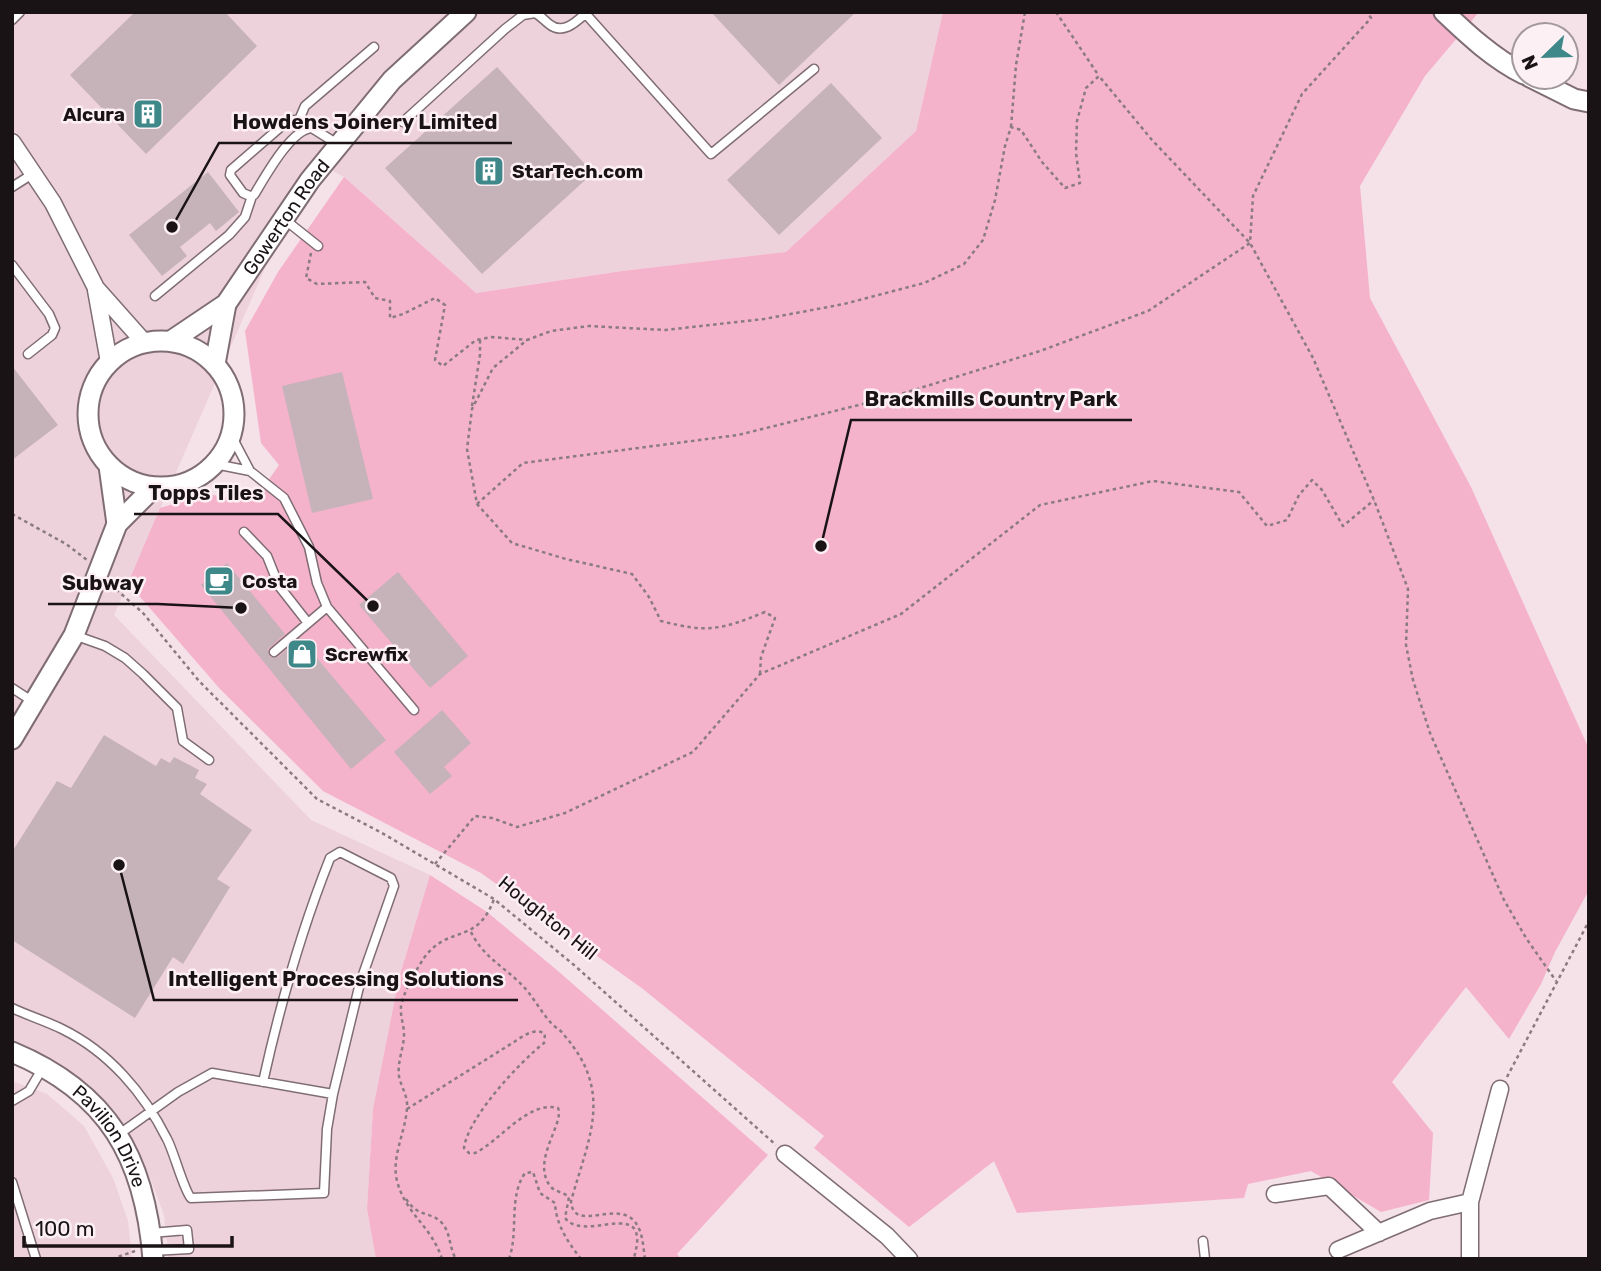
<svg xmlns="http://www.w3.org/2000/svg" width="1601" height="1271" font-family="Rubik,sans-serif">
	<rect width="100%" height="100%" fill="#f5e1e8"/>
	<path fill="#eed2db" d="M12,12h931l-27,119 -130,121 -164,19 -146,22 -132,-116 -32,-17 -198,455 197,205 119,55 -31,103 -26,131 -6,100 9,50h-207l-5,-44 -12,-33 -37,-71 -47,-41 -56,-28z
		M12,1081l35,13 37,32 29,52 15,43 4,38h-120z"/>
	<path fill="#f5b2cb" d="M943,12h536l-54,64 -65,110 10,112 101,189 118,262v141l-34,62 -14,32 -32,55 -43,-52 -74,95 41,51 -4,67 -48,12 -70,-41 -63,13 -4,14 -227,15 -23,-52 -85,66 -95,-79 10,-12 -181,-147 -162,-116 -158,-82 -103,-102 -92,-106 32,-75 46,-14 48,7 25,-36 -18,-22 -16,-112 33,-59 66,-95 132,116 146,-22 164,-19 130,-121z
		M430,875l57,37 71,59 210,184 -91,99 4,5h-305l-9,-50 6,-100 26,-131z"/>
	<path fill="#c6b2b9" d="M135,12h90l32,34 -111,108 -76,-79z
		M711,12h145l-77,73z
		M497,67l96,106 -111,101 -97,-106z
		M831,83l51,55 -103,97 -52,-55z
		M208,172l31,40 -23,19 -6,-8 -30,24 7,9 -25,20 -33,-41z
		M12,366l46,59 -46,35z
		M342,372l31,127 -61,14 -30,-127z
		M227,563l58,71 -17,15 2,8h8l22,-19 86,102 -35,29 -150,-184z
		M398,572l70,84 -38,32 -71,-83z
		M442,710l29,33 -27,24 8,9 -22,18 -36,-42z
		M104,735l52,31 5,-8 9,5 4,-6 25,13 -4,8 12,6 -7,10 52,36 -35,49 13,8 -47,77 -10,-7 -38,61 -123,-78v-88l45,-71 14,7z"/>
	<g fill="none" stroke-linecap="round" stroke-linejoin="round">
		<g stroke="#7f6d73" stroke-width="11">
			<path id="service" d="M584,12l127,142 103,-85
				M12,20l8,-8
				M299,120l6,-14 69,-59
				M403,122l102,-93 18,-14 12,-2c6,3 9,7 14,11 13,11 26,-1 36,-10
				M312,128c-21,1 -47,49 -58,67l-4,1 -7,-3 -13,-18 1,-5 53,-46 9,-4 12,1 7,7 27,17
				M12,187l22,-14
				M284,219l34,27
				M12,265l37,49 6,14 -3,7 -24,19
				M155,296l74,-61 16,-18 7,-21
				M231,435l19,36
				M215,464l35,7 34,27 25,49 8,36 10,24 87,103
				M244,532l23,24 12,30 29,37
				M74,635l31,11 20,12 18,16 34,34 6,33 26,19
				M274,652l53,-45
				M12,688l20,13
				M12,1008c17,8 34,13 50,21 47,23 82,64 105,110 7,13 17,52 24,59l133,-5 3,-64 6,-35
				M12,1101l17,-10 13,-22
				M118,1135l60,-43 34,-19 121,21 27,-111 34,-97 -3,-8 -51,-26 -10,6c-29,73 -50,147 -67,224
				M12,1182l24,77
				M151,1233l36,-3 2,19 -37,2
				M1203,1241l2,18"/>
		</g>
		<g stroke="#7f6d73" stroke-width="19">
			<path id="minor" d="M12,142l41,61 43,85 48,54
				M96,290l13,72
				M785,1154l102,82 22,23
				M1275,1194l54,-8 50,47
				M1338,1250l92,-39 40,-9
				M1470,1259v-57l30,-113"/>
		</g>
		<g stroke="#7f6d73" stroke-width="23">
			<g id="tertiary">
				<path d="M1444,12c24,23 50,47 80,62"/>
				<path d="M1530,77l44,22 15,3"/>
				<circle cx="161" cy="414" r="73"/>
				<path id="s1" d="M171,341l55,-37 84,-124 82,-100 74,-68"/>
				<path d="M215,364l11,-60"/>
				<path d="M109,466l8,58"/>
				<path d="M12,739l62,-104 43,-111 36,-36"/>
				<path id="s2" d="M12,1052c96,40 133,105 141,207"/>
			</g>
		</g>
		<path stroke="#897b80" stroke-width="2.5" stroke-dasharray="3.5 3.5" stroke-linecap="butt" d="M1056,12l43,64
			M1011,127l5,-62 9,-53
			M311,253l-5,25 11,6 48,-2 10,16 15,3v17l13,-4 32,-16 10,7 -10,55 8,6 33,-26 16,-3 35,3
			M472,406l8,-51v-16
			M477,504l46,-41 215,-28 153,-38 149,-46 108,-40 102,-68 3,-47 49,-102 69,-76 -4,-6
			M12,514l54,30 21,16
			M111,585l32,28 56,68 118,118 65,34 112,66 80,66 202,180
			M760,674l1,-17 14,-39 -10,-6c-44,18 -58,21 -104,9l-12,-24 -17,-23 -66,-15 -54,-16 -35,-39 -10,-55 5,-40 21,-41 34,-28 24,-9 38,-5 76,4 99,-11 80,-15 80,-21 40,-19 19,-24 12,-40 10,-54 6,-19 10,3 21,32 23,26 15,-5 -4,-30 1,-32 9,-33 13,-12 53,64 98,103 63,115 61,142 34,89 -2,56 7,35 17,53 74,167 22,38 30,43
			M435,864l40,-48 17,2 25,9 48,-14 128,-61 67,-78 141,-60 139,-109 113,-24 86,11 28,34 20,-6 12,-25 13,-15 10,10 21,36 31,-26
			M471,932c11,23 30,33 48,50 13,12 21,29 33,42 4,4 9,6 12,11 50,57 25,102 7,166 2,33 46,-2 64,21 8,10 8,24 10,37
			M1507,1077l82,-156
			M407,1109l107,-67c9,-6 21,-15 31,-8l-1,9c-24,19 -76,74 -80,105l5,5h6c24,-11 53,-53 83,-45 7,15 -27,52 -8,78 5,6 13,6 19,11l-4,21c18,23 69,-12 72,19 1,7 -2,15 -3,22
			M406,1199c12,19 25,12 36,24 9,10 7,25 14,36
			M112,1259l23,-8
			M442,1259c-11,-34 -36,-44 -45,-78 -6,-25 9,-49 10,-74 1,-11 -6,-20 -8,-31 -2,-14 5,-28 5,-42 0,-9 -4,-18 -3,-27 1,-12 16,-39 23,-49 24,-34 53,-12 70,-59
			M509,1259c10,-28 -1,-61 16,-86l8,-1 7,21 15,10c1,22 13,39 26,56"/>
		<use href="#service" stroke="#fff" stroke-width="8"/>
		<use href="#minor" stroke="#fff" stroke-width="16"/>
		<use href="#tertiary" stroke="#fff" stroke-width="19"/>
	</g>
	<defs>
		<g id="building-square" transform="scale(1.575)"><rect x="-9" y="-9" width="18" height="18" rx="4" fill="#3f888a" stroke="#fdf0f5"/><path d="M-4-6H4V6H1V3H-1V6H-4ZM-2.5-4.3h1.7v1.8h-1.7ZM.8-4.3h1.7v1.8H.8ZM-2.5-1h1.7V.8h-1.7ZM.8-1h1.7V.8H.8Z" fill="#fff"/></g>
		<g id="cafe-square" transform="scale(1.575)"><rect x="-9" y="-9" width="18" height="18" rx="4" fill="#3f888a" stroke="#fdf0f5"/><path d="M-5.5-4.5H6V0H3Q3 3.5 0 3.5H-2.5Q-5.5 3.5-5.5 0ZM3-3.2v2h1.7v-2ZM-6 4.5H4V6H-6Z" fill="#fff"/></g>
		<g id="shop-square" transform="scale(1.575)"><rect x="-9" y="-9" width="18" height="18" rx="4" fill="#3f888a" stroke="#fdf0f5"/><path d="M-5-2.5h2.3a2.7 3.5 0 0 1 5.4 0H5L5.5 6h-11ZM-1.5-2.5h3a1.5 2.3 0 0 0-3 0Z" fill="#fff"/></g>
	</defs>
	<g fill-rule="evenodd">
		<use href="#building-square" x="148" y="114"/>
		<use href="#building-square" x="489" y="171"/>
		<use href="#cafe-square" x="219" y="581"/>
		<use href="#shop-square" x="302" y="654"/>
	</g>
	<g text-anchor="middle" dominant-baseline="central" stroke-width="5" stroke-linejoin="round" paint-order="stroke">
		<g font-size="19" font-weight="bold" fill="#1a1316" stroke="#fdf0f5" text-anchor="start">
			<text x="125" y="114" text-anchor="end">Alcura</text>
			<text x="512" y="171">StarTech.com</text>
			<text x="242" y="581">Costa</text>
			<text x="325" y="654">Screwfix</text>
		</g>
		<g font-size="19" fill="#1a1316" stroke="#fdf0f5">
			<text stroke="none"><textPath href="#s1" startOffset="172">Gowerton Road</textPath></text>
			<text transform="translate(548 918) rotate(39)">Houghton Hill</text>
			<text stroke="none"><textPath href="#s2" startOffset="133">Pavilion Drive</textPath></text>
		</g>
	</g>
	<path fill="none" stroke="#1a1316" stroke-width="2.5" d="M172 227L219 143H512M821 546L851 420H1132M373 606L278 514H134M241 608L158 604H48M119 865L154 1000H518"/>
	<g fill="#1a1316" stroke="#fdf0f5" stroke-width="2.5">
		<circle cx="172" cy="227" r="7"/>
		<circle cx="821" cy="546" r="7"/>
		<circle cx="373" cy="606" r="7"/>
		<circle cx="241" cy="608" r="7"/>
		<circle cx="119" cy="865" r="7"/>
	</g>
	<g font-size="21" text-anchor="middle" font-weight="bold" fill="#1a1316" stroke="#fdf0f5" stroke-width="5" stroke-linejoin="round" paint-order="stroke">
		<text x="365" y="129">Howdens Joinery Limited</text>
		<text x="991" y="406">Brackmills Country Park</text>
		<text x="206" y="500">Topps Tiles</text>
		<text x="103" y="590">Subway</text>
		<text x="336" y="986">Intelligent Processing Solutions</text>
	</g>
	<rect width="1601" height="1271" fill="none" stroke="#1a1316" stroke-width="28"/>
	<g transform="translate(1545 56) rotate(247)"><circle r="33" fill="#fdf0f5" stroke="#a2989c" stroke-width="2"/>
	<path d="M0-5L12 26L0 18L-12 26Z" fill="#3f888a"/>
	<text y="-10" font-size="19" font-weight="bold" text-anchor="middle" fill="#1a1316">N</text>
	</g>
	<path d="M24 1236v10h208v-10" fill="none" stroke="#1a1316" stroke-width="3.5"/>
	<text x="35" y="1236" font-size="21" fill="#1a1316" stroke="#fdf0f5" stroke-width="5" paint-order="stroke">100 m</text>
</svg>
